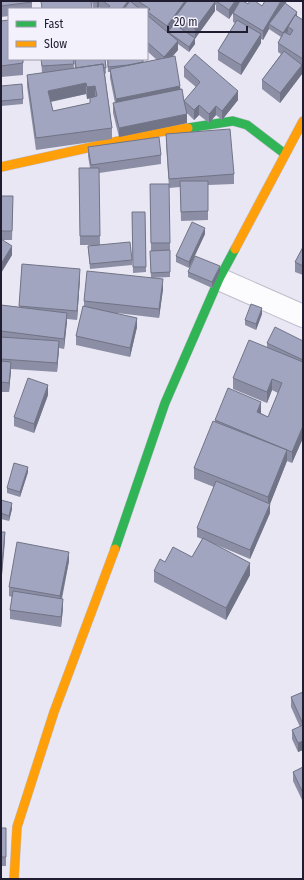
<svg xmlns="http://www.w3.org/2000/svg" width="304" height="880" font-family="'Fira Sans Condensed',sans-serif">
	<rect width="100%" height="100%" fill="#e8e7f3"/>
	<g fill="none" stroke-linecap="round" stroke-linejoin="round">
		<g stroke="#c1bfce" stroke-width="24">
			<path id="street" d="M219,279l84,37"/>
		</g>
		<g stroke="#c1bfce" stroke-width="10">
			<path id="fast" d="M188,128l45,-7 14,4 38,29
				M115,549l50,-146 54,-124 16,-30"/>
		</g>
		<g stroke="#c1bfce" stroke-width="10">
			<path id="slow" d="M1,167l158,-35 29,-4
				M235,249l68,-128
				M14,879l3,-52 37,-115 61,-163"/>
		</g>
		<use href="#street" stroke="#fcfbfd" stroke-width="22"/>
		<use href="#fast" stroke="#30b455" stroke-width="9"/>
		<use href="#slow" stroke="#ff9f0a" stroke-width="9"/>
	</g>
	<path fill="#8b8ea4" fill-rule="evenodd" d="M1,1h31v8h-23v7l-8,1z
		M92,1h151l5,3 14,2 23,-2 12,13 6,3v48h-1v6l-22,29 -18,-14v-9l19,-26 -3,-2v-9l3,-6 -12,-8 -6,11 -2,-1v4l-20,32 -23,-15v-9l17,-28 -2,-1v-9l1,-2 -5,8 -13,-9v-5h-1v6l-20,27v6l-6,8 -11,-8v6l-6,7 12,44 12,-14 -12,-10v-10l54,33 -16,20 -6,-5 -7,8 -10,-8 -5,5 -7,-7v10l-68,14 -6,-24v-10h2l-5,-25v-6h-2l-1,-13h36v3l14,-2 -10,-9v-42h-46l-2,-2 -1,2h-3l-2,-1z
		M1,21l22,42v12l-22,2z
		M41,59h32l1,9h1l-1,-9h31l1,14 -1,1 7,54v11l-76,11 -9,-64v-11l15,-2zM86,94l1,5 3,-1v5l-37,8 -2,-9z
		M1,86l22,13v5l-22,2z
		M166,134l68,40v10l-26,1v35l-27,1 -1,-34 -11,1 -3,-44z
		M88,147l73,8v9l-62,9 1,72 32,15v5l-42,4 -2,-23 4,-1h-12l-1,-77h11l-2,-12z
		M150,184l20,59v34l-19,1 -1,-27h1z
		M1,196l12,9 -1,35h-10l10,15 -11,18z
		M132,212h13l1,60 -13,1z
		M205,234l-16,34 -13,-6v-6z
		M303,247v28l-8,-3v-10z
		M22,264l58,14 -3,42 -10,-1 -3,30 -5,-1 -2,24 -46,-3 -2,23h-8v-87l18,2z
		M188,272h32l-8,16 -24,-11z
		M163,289l-4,29 -42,-5 20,14 -7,30 -54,-12v-9l8,-30v-5z
		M262,314l-6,16 -11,-5v-5z
		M303,341v97l-11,25 -5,-2 -17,43v9l-20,46 -38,-16 38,32 -24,45 -72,-38v-11l11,-9 27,-5 10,-18 -5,-2v-9l17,-41 -20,-8v-11l21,-46v-2l46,-7 7,4 10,-24 -6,-3 -5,13 -34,-14v-11l34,-31v-4z
		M48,395l-14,38 -20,-7v-9z
		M303,453v14l-1,-1v-11z
		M28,472l-8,25 -13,-4v-5z
		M1,500l11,9 -3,12 -8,-2z
		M69,561l-7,38 1,9 -2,19 -51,-8v-9l2,-13 -3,-1v-9z
		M303,692v58l-5,2 -6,-13v-9l8,-3 -9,-20v-10z
		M303,767v35l-10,-21v-9z
		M1,828h5v38h-5z"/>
	<path fill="#717486" d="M97,1h2v6l-1,2h-1z
		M128,1h2v7l-1,1h-7z
		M185,1h7l-16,15v6l-9,13v-9z
		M235,1h6l-12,18v-9z
		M281,1h6l-15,24 -3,-1v5l-6,11v-9z
		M215,2v9l-20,28v-10z
		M297,12v6l-9,9v4l-5,7v-5z
		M261,34v9l-20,32v-10z
		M195,38v6l-6,8v-5z
		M178,41v9l-14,16v-9z
		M302,65v9l-22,29v-10z
		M86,83v11l-38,8v-11z
		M95,86v11l-8,2v-12z
		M180,86v9l-64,13v-9z
		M238,91v9l-16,20v-9z
		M199,105v10l-5,5v-10z
		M216,106v9l-7,8v-9z
		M187,114v9l-68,14v-9z
		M205,228v6l-16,34v-6z
		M12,246v9l-11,18v-9z
		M220,266v6l-8,16v-6z
		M80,269v9l-3,42v-9z
		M163,279v10l-4,29v-9z
		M262,308v6l-6,16v-6z
		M67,313v9l-3,27v-10z
		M137,318v9l-7,30v-9z
		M59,341v9l-2,22v-9z
		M11,362v9l-2,21v-9z
		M272,379v11l-5,13v-11z
		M48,385v10l-14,38v-9z
		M261,402v11l-4,10v-11z
		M303,426v12l-11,25v-11z
		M287,450v11l-17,43v9l-20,46v-9l18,-42v-11z
		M28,467v5l-8,25v-5z
		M12,503v6l-3,12v-5z
		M5,532v9l-4,46 1,-24z
		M69,552v9l-9,44v-9z
		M250,563v12l-24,45v-12z
		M63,599v9l-2,19v-10z
		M303,741v9l-5,2v-9z"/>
	<path fill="#a2a5bf" stroke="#717486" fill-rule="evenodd" d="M1,1h31v1l-31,4z
		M41,1h50l1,8h-50z
		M103,1h25l-6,8h-15l3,-3z
		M130,1l10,8h-16z
		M138,1h47l-18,25 -19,-14 2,-3z
		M187,1h26l2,1 -20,27 -19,-13z
		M216,1h19l-6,9z
		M240,1h3l5,3 2,-3h5l7,5 3,-5h16l-18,30 -30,-18z
		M285,3l12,9 -14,21 -14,-9z
		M147,15l31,26 -14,16 -17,-15z
		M295,15l8,5v39l-25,-16 6,-11 6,3 3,-5 -5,-3z
		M9,20v39h14v4l-22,3v-45z
		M237,20l24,14 -20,31 -23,-14z
		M174,24l21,14 -6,9 -21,-15z
		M284,51l18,14 -22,28 -18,-13z
		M195,54l43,37 -16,20 -6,-5 -7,8 -10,-9 -5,5 -10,-9 3,13 -68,14 -6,-25 69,-14 2,12 16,-19 -16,-15z
		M175,56l5,30 -64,13 -6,-30z
		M41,59h32l1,5 -32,2z
		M75,59h30l1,9h-2l-1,-4 -27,4z
		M108,59h35v3l-15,3 -20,2z
		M103,64l9,64 -76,10 -9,-63zM86,83l1,4 8,-1 2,10 -7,2v5l-37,8 -5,-20z
		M22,84l1,15 -22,2v-15z
		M230,129l4,45 -65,5 -3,-45z
		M159,137l2,18 -70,10 -3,-18z
		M79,168h20l1,68h-20z
		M180,181h28v30l-27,1z
		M150,184h19l1,59h-19z
		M1,196h12l-1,35h-11z
		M132,212h13l1,55h-13z
		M192,222l13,6 -16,34 -13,-6z
		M1,239l11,7 -11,18z
		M130,242l2,18 -42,4 -2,-18z
		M303,247v19l-8,-4z
		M170,250v22l-19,1 -1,-22z
		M195,256l25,10 -8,16 -24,-10z
		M22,264l58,5 -3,42 -58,-5z
		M87,271l76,8 -4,30 -75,-8z
		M251,304l11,4 -6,16 -11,-4z
		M1,305l66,8 -3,26 -63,-8z
		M83,306l54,12 -7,30 -54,-12z
		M275,327l28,14v19l-36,-17z
		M1,337l58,4 -2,22 -56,-4z
		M249,340l54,22v64l-11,26 -77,-32 13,-32 33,14 -4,10 11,5 14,-34 -10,-4 -5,13 -34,-14z
		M1,361l10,1 -2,21 -8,-1z
		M28,378l20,7 -14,39 -20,-7z
		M213,421l74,29 -19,47 -74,-29z
		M14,463l14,4 -8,25 -13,-4z
		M216,481l54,23 -20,46 -53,-22z
		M1,500l11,3 -3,13 -8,-3z
		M1,532h4l-3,31h-1z
		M203,538l47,25 -24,45 -72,-37 6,-12 5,3 8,-15 19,10z
		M17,542l52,10 -9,44 -51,-9z
		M1,566h1l-1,12z
		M13,591l50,8 -2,18 -51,-7z
		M303,692v32l-12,-27z
		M303,725v16l-5,2 -6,-13z
		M303,767v26l-10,-21z
		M1,828h5v29h-5z"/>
	<rect width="304" height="880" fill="none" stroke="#211d31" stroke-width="4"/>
	<rect x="8" y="8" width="140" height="52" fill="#f2f1fc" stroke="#9e9cab"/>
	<rect x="16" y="21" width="20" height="6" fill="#30b455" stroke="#9e9cab"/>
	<text x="44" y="28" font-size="12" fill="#211d31">Fast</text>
	<rect x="16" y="41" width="20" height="6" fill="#ff9f0a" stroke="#9e9cab"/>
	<text x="44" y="48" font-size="12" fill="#211d31">Slow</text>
	<path d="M168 26v6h79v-6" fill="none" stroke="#211d31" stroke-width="2"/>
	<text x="174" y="26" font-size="12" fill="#211d31" stroke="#f2f1fc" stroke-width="3" paint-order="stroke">20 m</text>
</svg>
